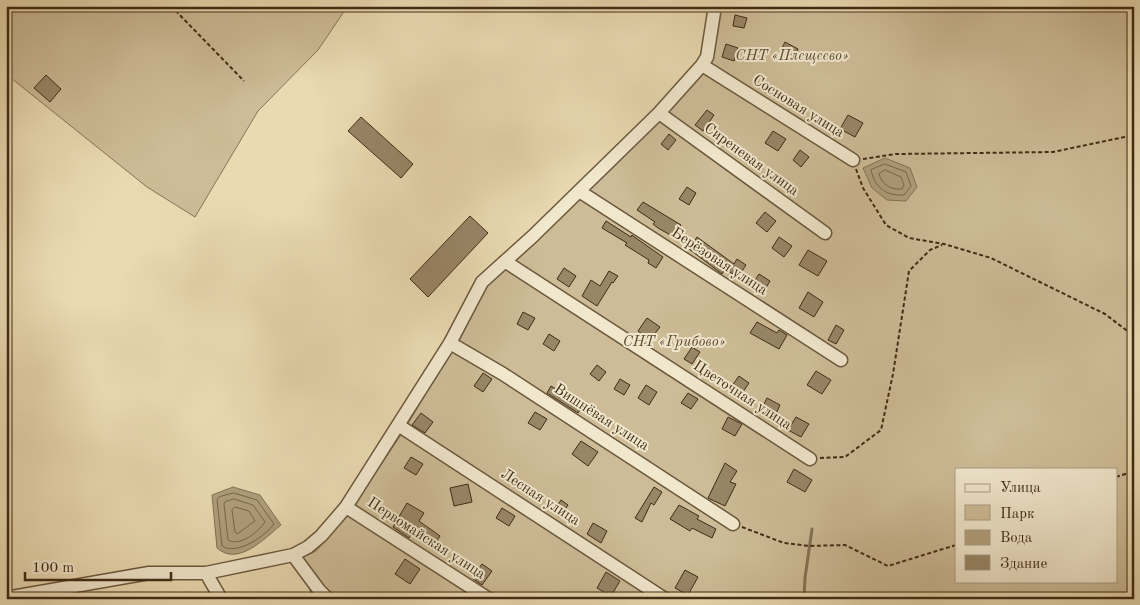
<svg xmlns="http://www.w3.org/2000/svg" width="1140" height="605" font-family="'Old Standard TT',serif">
	<rect width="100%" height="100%" fill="#eadab2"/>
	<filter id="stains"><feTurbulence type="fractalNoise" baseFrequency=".004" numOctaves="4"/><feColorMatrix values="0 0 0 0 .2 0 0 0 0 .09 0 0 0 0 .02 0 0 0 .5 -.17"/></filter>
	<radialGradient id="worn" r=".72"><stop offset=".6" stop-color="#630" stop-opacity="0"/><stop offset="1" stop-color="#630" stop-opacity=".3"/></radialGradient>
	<path fill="#cdbc97" stroke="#867456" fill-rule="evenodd" d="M6,6h339l-2,7 -25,37 -60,61 -63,106 -48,-30 -141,-113z
		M720,6h414v593h-821l-14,-40 17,-8 29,-33 16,-24 42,-62 55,-92 27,-55 181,-172 34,-36 5,-6zM956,469h160v112h-160z"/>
	<path fill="#b09f7d" stroke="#837153" d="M885,158l25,10 7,19 -11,14 -19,-1 -15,-12 -9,-20z
		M233,487l27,8 21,30c-16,13 -43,42 -64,23l-5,-53z"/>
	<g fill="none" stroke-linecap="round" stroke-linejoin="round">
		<path stroke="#786649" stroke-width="1" d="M885,164l21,8 5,14 -7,9c-18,1 -29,-7 -33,-25z
			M885,170l16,7 3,8 -2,4c-11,1 -20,-4 -23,-15z
			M234,493l23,7 17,24c-9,12 -37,32 -52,22l-5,-46 2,-3z
			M234,499l19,6 12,17c-7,10 -25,25 -37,18l-4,-36 1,-2z
			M235,507l14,4 6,10 -18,13 -2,-2 -3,-22z"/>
		<path stroke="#837153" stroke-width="3" d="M804,599l1,-21 7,-49"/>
	</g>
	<path fill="#988667" stroke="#402c15" d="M735,15l12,3 -3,10 -11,-2z
		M785,42l13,7 -3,7 -14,-6z
		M726,44l12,4 -4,13 -12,-4z
		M46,75l15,14 -11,13 -16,-14z
		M707,110l7,5 -11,16 -8,-6z
		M848,115l15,8 -8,14 -15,-8z
		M361,117l52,47 -12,14 -53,-47z
		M773,131l13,8 -8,12 -13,-8z
		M669,134l7,6 -8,10 -7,-6z
		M800,150l9,7 -8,10 -8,-7z
		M687,187l9,6 -7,12 -10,-6z
		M643,202l38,23 -7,12 -16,-9 -5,-4 2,-2 -18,-12z
		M765,212l11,9 -9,11 -11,-9z
		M470,216l18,17 -60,64 -18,-18z
		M606,221l25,16 1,-2 1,1 30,21 -7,11 -8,-5 1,-3 -24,-15 2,-2 -25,-15z
		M697,237l37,27 3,-5 9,6 -8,12 -13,-8 -3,5 -33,-25z
		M779,237l13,9 -8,11 -12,-9z
		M808,250l19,11 -9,15 -19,-11z
		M564,268l12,8 -7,11 -12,-8z
		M609,271l9,5 -5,7 -1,-1 -15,24 -15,-10 9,-16 9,6z
		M759,274l11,7 -8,13 -11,-7z
		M808,292l15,10 -9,15 -15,-9z
		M523,312l12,6 -7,12 -11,-6z
		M647,318l13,9 -10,13 -12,-9z
		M757,322l20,11 2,-3 8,5 -8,14 -29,-16z
		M836,325l8,5 -8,14 -8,-4z
		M549,334l11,7 -6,10 -11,-7z
		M692,347l8,5 -8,12 -8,-5z
		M597,365l9,7 -7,9 -9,-7z
		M816,371l15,9 -9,14 -15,-9z
		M483,373l9,6 -9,13 -9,-6z
		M739,376l10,7 -8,12 -10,-8z
		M620,379l10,6 -6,10 -10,-6z
		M646,385l11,7 -8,13 -11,-7z
		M551,386l13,8 -2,2 20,11 -4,6 -31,-20z
		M688,393l10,6 -7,10 -10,-6z
		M767,398l13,7 -6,13 -14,-6z
		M535,412l12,7 -7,11 -12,-7z
		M421,413l12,9 -8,11 -13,-8z
		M728,417l14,7 -7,12 -13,-7z
		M796,417l13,7 -8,13 -13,-7z
		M581,441l17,11 -10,14 -16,-12z
		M411,457l12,7 -7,11 -12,-7z
		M725,463l12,8 -7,11 6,2 -11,22 -17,-8z
		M794,469l18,11 -7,12 -18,-10z
		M468,484l4,18 -18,4 -4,-18z
		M654,487l8,5 -8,13 -3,-2 -9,19 -7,-4z
		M561,500l7,5 -8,12 -7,-5z
		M407,503l17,10 -5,8 21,15 -8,12 -21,-14 -2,4 -16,-11z
		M679,505l20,11 -2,3 19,10 -4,9 -20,-10 -2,3 -20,-12z
		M502,508l13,8 -6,10 -13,-8z
		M593,523l14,8 -6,12 -14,-9z
		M405,559l15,10 -10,15 -15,-10z
		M482,564l10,7 -10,14 -10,-7z
		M685,570l13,7 -10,18 -13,-7z
		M606,572l14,9 -9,15 -14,-8z"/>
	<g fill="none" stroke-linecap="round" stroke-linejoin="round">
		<g stroke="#6a583c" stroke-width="15">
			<path id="minor" d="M702,65l151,95
				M659,113l166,120
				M579,191l262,169
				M506,262l304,197
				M450,343l53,31 230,150
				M398,425l267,174
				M346,507l143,92
				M293,555l26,35 9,9
				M206,573l15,26
				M6,598l143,-25h57l87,-18 15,-8 13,-11 25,-29 104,-164 32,-61 51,-46 126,-123 43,-48 5,-8 8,-51"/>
		</g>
		<path stroke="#402c15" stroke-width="2" stroke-dasharray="4 2.5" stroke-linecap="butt" d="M171,6l73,75
			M863,159l33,-5 157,-2 81,-17
			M856,169l7,19 23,37 23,13 35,6 47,14 114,56 29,22
			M820,458l25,-1 36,-27 12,-56 16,-103 21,-21 12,-5
			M1116,477l18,-6
			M742,527l42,16 25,3 36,-1 43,21 68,-21"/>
		<use href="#minor" stroke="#f1e7cd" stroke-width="12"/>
	</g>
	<g text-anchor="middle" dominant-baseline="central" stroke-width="4" stroke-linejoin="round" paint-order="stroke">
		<g font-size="15" font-style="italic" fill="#5c492f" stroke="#f1e7cd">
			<text x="792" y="56">СНТ «Плещеево»</text>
			<text x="674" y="342">СНТ «Грибово»</text>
		</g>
		<g font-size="15" fill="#402c15" stroke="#f1e7cd">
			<text transform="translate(798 107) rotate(32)">Сосновая улица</text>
			<text transform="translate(751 160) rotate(36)">Сиреневая улица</text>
			<text transform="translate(719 262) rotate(33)">Берёзовая улица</text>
			<text transform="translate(742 396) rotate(33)">Цветочная улица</text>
			<text transform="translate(601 418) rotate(33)">Вишнёвая улица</text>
			<text transform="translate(540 498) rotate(33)">Лесная улица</text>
			<text transform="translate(426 539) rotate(33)">Первомайская улица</text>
		</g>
	</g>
	<rect width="1140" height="605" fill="none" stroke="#eadab2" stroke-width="25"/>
	<rect x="8" y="8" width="1125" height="590" fill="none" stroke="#402c15" stroke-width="2.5"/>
	<rect x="12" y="12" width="1115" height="580" fill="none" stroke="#402c15"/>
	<rect x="955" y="468" width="162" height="115" fill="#f1e7cd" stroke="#aa9c83"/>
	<rect x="965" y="484" width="25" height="8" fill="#f1e7cd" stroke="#aa9c83"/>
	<text x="1000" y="492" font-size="15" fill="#402c15">Улица</text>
	<rect x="965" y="505" width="25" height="15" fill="#cdbc97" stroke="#aa9c83"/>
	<text x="1000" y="518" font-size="15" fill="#402c15">Парк</text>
	<rect x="965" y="530" width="25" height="15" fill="#b09f7d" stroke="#aa9c83"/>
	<text x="1000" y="542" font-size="15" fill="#402c15">Вода</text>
	<rect x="965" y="555" width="25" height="15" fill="#988667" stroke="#aa9c83"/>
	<text x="1000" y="568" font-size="15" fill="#402c15">Здание</text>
	<path d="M25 572v8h146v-8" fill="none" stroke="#402c15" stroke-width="2.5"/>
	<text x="32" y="572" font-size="15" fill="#402c15" stroke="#f1e7cd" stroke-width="4" paint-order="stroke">100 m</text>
	<rect width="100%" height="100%" filter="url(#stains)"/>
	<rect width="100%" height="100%" fill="url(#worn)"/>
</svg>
